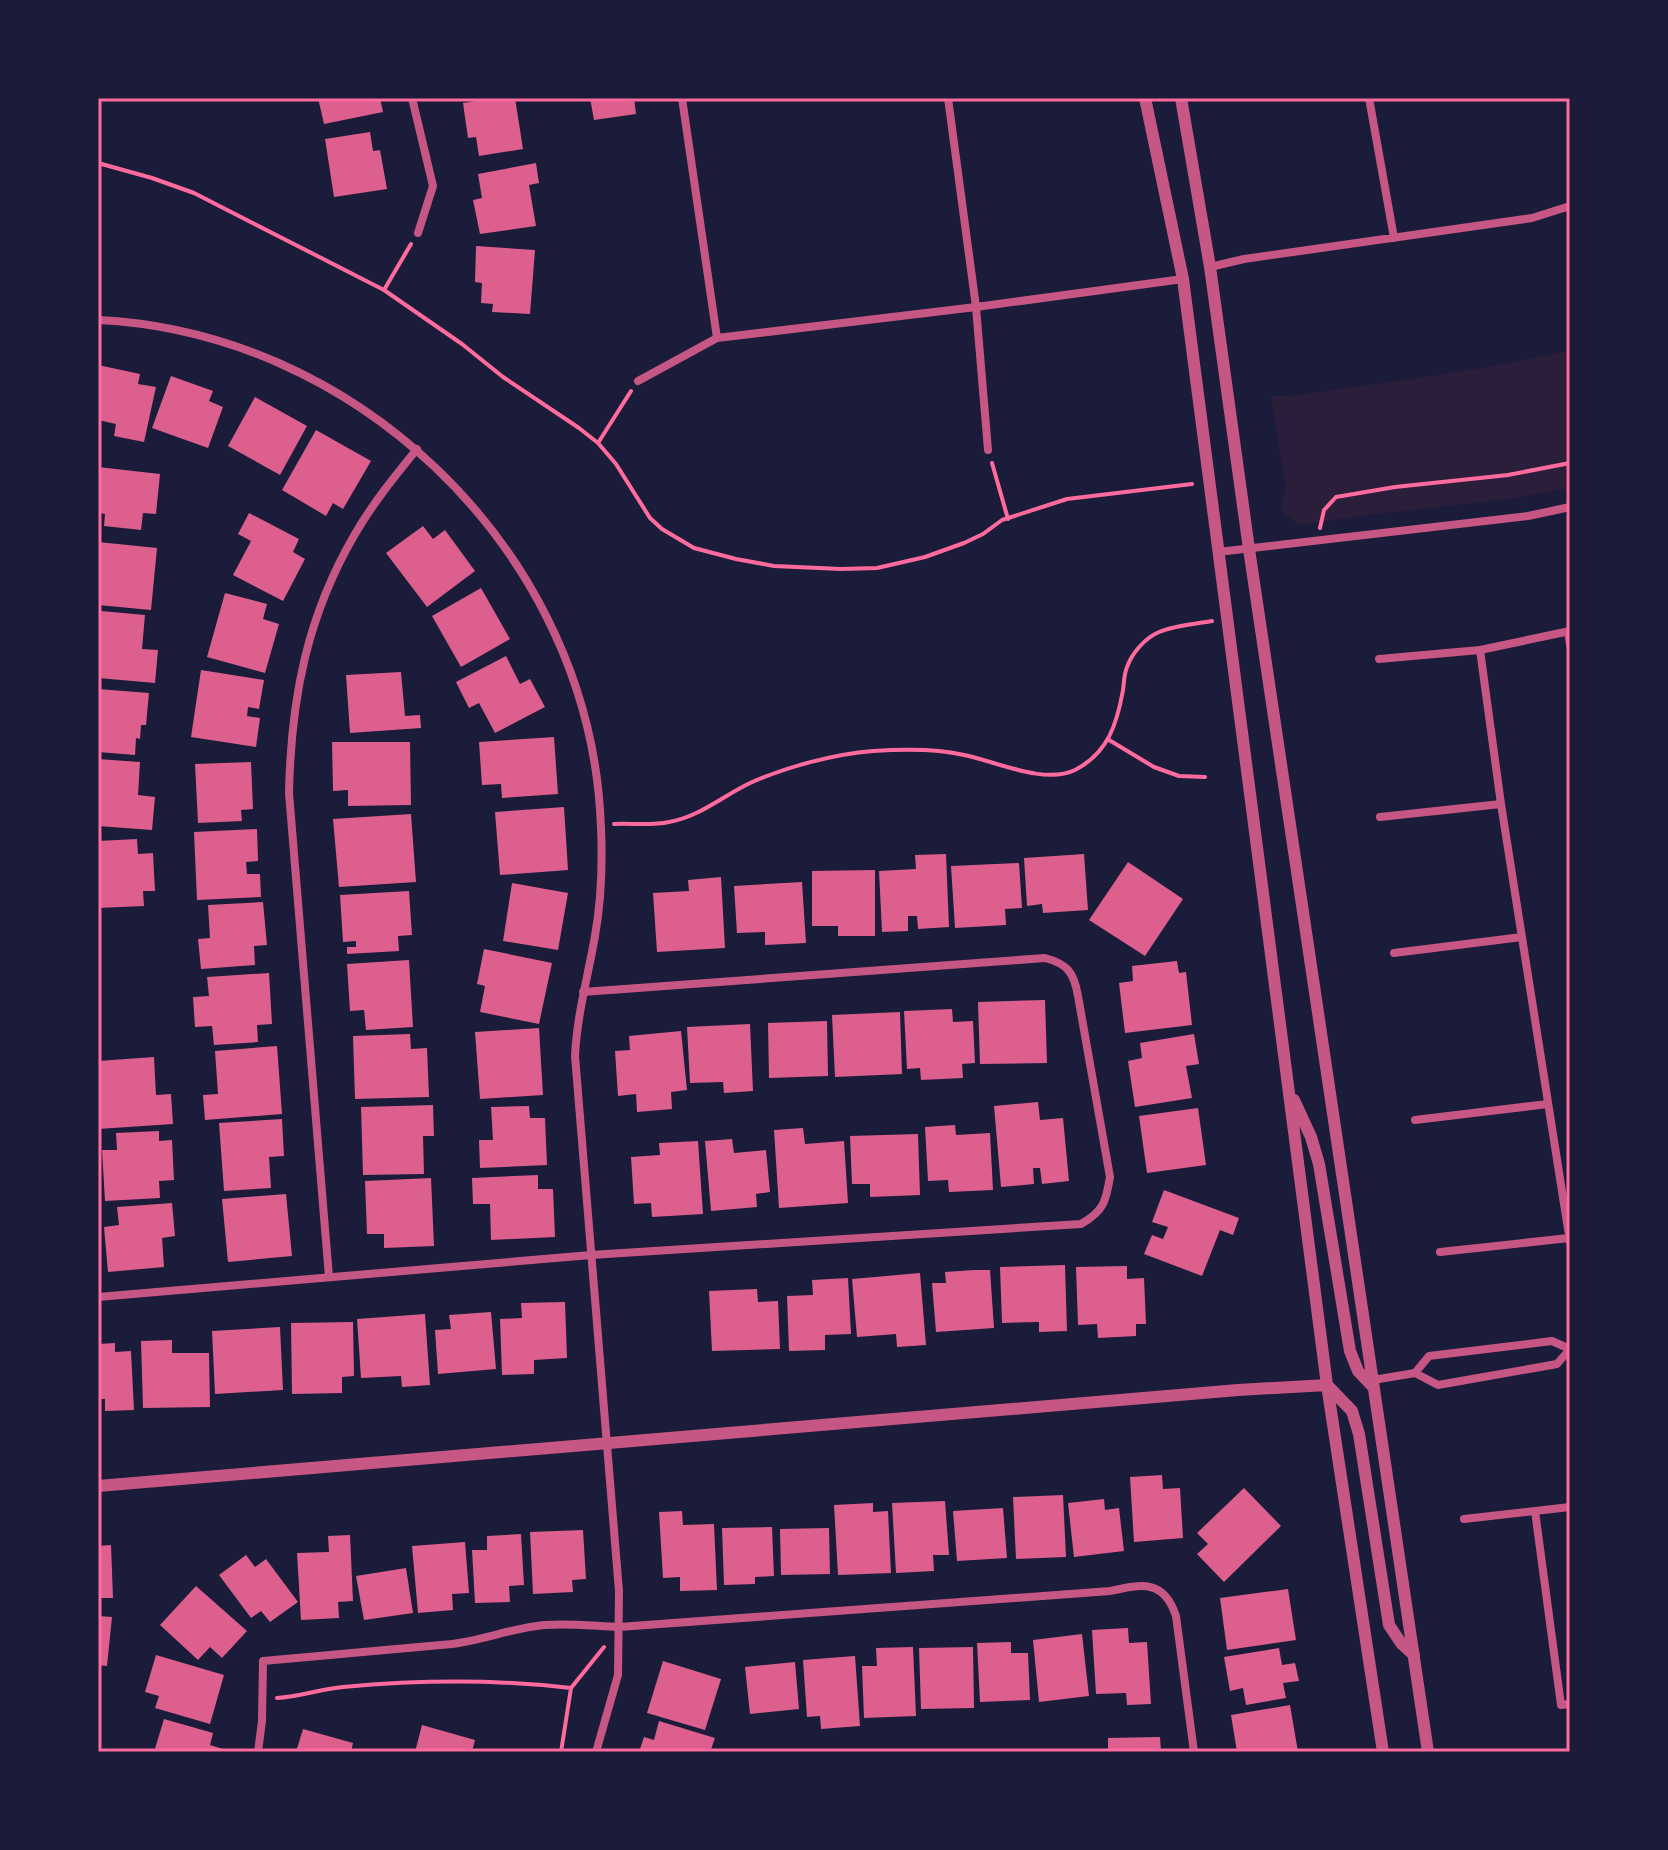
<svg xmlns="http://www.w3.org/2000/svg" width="1668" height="1850" font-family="'Titillium Web',sans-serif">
	<rect width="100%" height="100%" fill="#1b1b3a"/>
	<path fill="#2a1e3b" d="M1570,350v138l-60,11 -151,17 -52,8 -11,-1 -14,-12v-10l4,-13 -15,-92h19c94,-14 188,-24 280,-46z"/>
	<path fill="#dd5f8e" d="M318,98h62l3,14 -59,12z
		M494,98h21l8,51 -44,7 -3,-19 -8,1 -5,-35z
		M590,98h44l2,16 -42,6z
		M370,132l3,19 7,-1 7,39 -53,8 -9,-58z
		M536,163l3,20 -10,2 7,41 -56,8 -7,-34 9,-2 -4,-24z
		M476,246l59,4 -5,64 -38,-2 1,-8 -12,-1 1,-20 -7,-1z
		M98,365l42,9 -2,10 18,3 -12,55 -30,-6 2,-12 -18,-4z
		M171,376l42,15 -4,10 14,6 -15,41 -56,-20z
		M255,397l52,29 -27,49 -52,-29z
		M316,430l55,31 -28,48 -10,-6 -7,13 -44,-26z
		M98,467l62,7 -4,40 -13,-1 -2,17 -37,-4 1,-12 -7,-1z
		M249,513l50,26 -6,13 12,7 -22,42 -50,-26 18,-34 -13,-7z
		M423,526l10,13 12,-9 30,41 -48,36 -41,-54z
		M98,542l59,6 -6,62 -53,-5z
		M481,588l29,51 -49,28 -29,-51z
		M225,593l42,11 -4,15 16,5 -14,49 -58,-16z
		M101,611l44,4 -3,34 16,1 -3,33 -57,-5v-49h2z
		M506,656l14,28 10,-5 15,28 -50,26 -16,-30 -10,5 -13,-26z
		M201,670l63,10 -5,29 -11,-2 -1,9 13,2 -4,29 -65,-10z
		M401,672l4,44 15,-1 1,13 -71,5 -4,-58z
		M98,689l51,4 -3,32h-5l-1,14 -4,-1 -1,17 -37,-3z
		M554,737l4,57 -56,4 -1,-14 -19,1 -3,-43z
		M332,742h78l1,63 -63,1v-16l-15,1z
		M98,759l42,3 -2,33 17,2 -3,33 -54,-4z
		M251,762l2,47 -12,1 1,11 -44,2 -3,-59z
		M564,807l4,63 -68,5 -5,-63z
		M411,814l5,68 -77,5 -6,-68z
		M257,829l1,32 -12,1 1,12h13l1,23 -64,3 -3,-68z
		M137,839l1,15 15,-1 2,38h-12l1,15 -46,2v-67z
		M946,854l3,73 -31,2 -1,-13h-9v15l-26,1 -3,-61 37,-2 -1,-14z
		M1084,854l4,56 -45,3 -1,-9 -15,2 -3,-48z
		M1128,862l55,37 -38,57 -56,-36z
		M1019,863l3,45 -17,1 1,16 -51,3 -4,-62z
		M875,870v66h-37v-10h-26v-55z
		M721,877l4,71 -68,4 -4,-59 36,-2 -1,-11z
		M802,882l4,61 -41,2v-13l-28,1 -3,-47z
		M512,883l56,10 -10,57 -55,-9z
		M409,891l3,44 -14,1 1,15 -52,3v-7h9v-6l-13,1 -3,-47z
		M263,902l4,43 -13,1 1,19 -54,4 -3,-30 12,-1 -2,-33z
		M484,949l68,14 -13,61 -59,-12 5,-26 -8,-2z
		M409,960l4,67 -47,3 -2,-20 -14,1 -3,-47z
		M1177,961l2,12 7,-1 6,53 -67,8 -6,-50 14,-2 -1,-15z
		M269,973l3,51 -15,1 1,17 -44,3 -2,-19 -17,1 -2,-30 16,-1 -2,-19z
		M1045,1000l2,63 -67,1 -2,-62z
		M952,1009l1,13 20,-1 2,42 -13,1 1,14 -42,2 -1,-12 -13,1 -3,-58z
		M900,1012l2,62 -67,3 -3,-62z
		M827,1021l1,55 -59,2 -1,-55z
		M750,1024l3,67 -29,2 -1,-11 -33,1 -3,-56z
		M539,1028l4,67 -63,4 -5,-67z
		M681,1031l6,59 -16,2 1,17 -35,3 -1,-18 -18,2 -3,-45 15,-1 -1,-14z
		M410,1034l1,15 16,-1 2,49 -74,2 -2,-63z
		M1194,1034l5,30 -13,2 6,32 -57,9 -7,-46 14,-3 -2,-15z
		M277,1046l5,68 -77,6 -2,-25 15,-1 -3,-43z
		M154,1057l2,38 15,-1 2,30 -75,5v-68z
		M1038,1102l2,18 23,-2 6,63 -27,3 -2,-16h-7l1,16 -33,3 -7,-81z
		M433,1105l1,31h-11l1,38 -61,1 -2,-68z
		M529,1106l1,12h15l2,47 -67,3 -1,-28h14l-2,-33z
		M1198,1108l8,57 -59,8 -8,-57z
		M282,1119l2,37 -15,1 2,31 -47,3 -5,-68z
		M955,1125l1,10 34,-2 3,57 -44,2 -1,-12 -20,1 -3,-54z
		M803,1128l2,16 39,-3 4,62 -69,5 -5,-78z
		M159,1131v10l13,-1 2,40 -15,1 1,17 -55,3 -3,-51h15l-1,-17z
		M918,1134l2,61 -50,2v-13h-18l-2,-48z
		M732,1139l2,14 32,-3 4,42 -14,2 1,13 -46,4 -6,-70z
		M698,1141l5,73 -51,3 -1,-14 -17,1 -3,-47 29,-2 -1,-12z
		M538,1175v14h15l2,48 -64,3 -1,-36h-17l-1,-26z
		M431,1178l3,68 -50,2v-14h-17l-2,-53z
		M1164,1190l75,28 -6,17 -13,-5 -18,46 -58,-22 8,-19 11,4 5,-12 -16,-5z
		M286,1194l6,62 -64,6 -6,-63z
		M172,1203l3,33 -13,2 2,29 -56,5 -4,-45 15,-2 -2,-18z
		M1065,1265l2,66 -28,1v-10l-37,1 -2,-56z
		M1127,1266v13l17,-1 2,46h-10v12l-38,2 -1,-14 -19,1 -2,-58z
		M974,1270h16l4,58 -58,4 -4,-49h14l-1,-11z
		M920,1273l6,72 -29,2 -1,-13 -39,3 -5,-58z
		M848,1278l3,56 -26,1v15l-36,1 -2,-55 26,-1 -1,-15z
		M757,1289l1,13 20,-1 2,48 -68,2 -3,-60z
		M565,1302l2,56 -33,2v14l-32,1 -2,-56 22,-1 -1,-15z
		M491,1312l5,57 -58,5 -3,-44 16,-1 -2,-14z
		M425,1314l5,71 -28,2 -1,-11 -40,2 -4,-59z
		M353,1322l1,54 -12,1v16l-50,1 -1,-71z
		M280,1327l3,63 -68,4 -3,-63z
		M172,1340v13h37l1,54 -67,1 -2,-67z
		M115,1343v9l16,-1 3,59 -29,1v-12h-7v-55z
		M1162,1475l1,14 17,-1 3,50 -49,4 -4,-65z
		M1244,1488l37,38 -57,56 -27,-28 11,-10 -11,-11z
		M1063,1495l3,62 -50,2 -3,-62z
		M1104,1499l1,11 14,-2 5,43 -50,6 -6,-54z
		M945,1501l4,54h-16l1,16 -38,2 -4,-70z
		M873,1503v9l15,-1 3,62 -53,2 -4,-70z
		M1003,1508l4,50 -50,3 -4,-50z
		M682,1511l1,14 31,-1 3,66 -37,1v-14l-17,1 -4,-66z
		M772,1527l2,49 -19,1v7l-31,1 -2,-57z
		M829,1528l1,46 -49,1 -1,-46z
		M583,1530l3,49 -14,1 1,12 -40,2 -3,-62z
		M521,1534l3,51 -15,1 1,16 -35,1 -3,-53h15v-14z
		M350,1535l3,66 -15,1 1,16 -38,2 -4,-67 32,-1 -1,-16z
		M465,1542l4,51 -17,1 1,16 -35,3 -6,-67z
		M111,1545l2,53h-15v-52z
		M246,1555l9,12 11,-8 32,43 -28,20 -9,-11 -10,7 -32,-43z
		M406,1568l7,45 -49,7 -8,-44z
		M196,1586l51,45 -25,27 -12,-11 -12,13 -38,-35z
		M1288,1589l8,51 -69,10 -7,-52z
		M98,1616l14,1 -5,49 -9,-1z
		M1128,1628l1,15 18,-1 4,62 -24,1 -1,-12 -30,1 -4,-64z
		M1082,1634l7,62 -50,6 -6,-62z
		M1011,1642v11h17l2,47 -50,2 -3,-59z
		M913,1647l3,69 -52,2 -2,-52h15l-1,-18z
		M973,1647l1,61 -53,1 -2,-61z
		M1279,1648l3,17 13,-2 4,18 -16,2 3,15 -40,7 -3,-17 -13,3 -6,-34z
		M156,1655l68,20 -14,49 -55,-16 4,-12 -14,-4z
		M855,1656l5,70 -39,3 -1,-13 -13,1 -4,-57z
		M663,1661l58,18 -16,51 -58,-17z
		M795,1662l4,47 -49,5 -5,-47z
		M1290,1705l8,47h-61l-6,-37z
		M164,1719l49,14 -3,12 13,4 -1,3h-68z
		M659,1721l56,17 -5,14h-71l5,-15 10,3z
		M422,1725l53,15 -3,12h-57z
		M303,1729l50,14 -2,9h-55z
		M1160,1737l1,15h-53v-14z"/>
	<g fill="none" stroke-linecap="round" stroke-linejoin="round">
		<path stroke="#ff6b9d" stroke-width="4" d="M98,163l54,15 42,15 190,97 78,54 41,33 76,51 19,15 18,21 34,54 12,11 32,19 42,11 38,7 67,3 36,-1 48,-11 39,-14 19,-9 19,-14 65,-21 125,-15
			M384,290l27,-46
			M598,443l33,-52
			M992,463l16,56
			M1320,528l4,-18 12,-13 59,-10 113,-12 62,-12
			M1109,740l45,27 25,9 26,1
			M614,824c18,-1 37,2 55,-2 30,-5 54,-26 81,-39 36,-16 84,-29 123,-32 29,-2 62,-3 91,4 31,6 80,30 111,15 33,-17 42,-46 48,-80 1,-7 1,-16 4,-23 5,-14 18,-29 32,-35 16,-7 36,-8 53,-11
			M277,1698c22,-1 44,-9 66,-11 76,-7 152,-8 228,1
			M561,1752l10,-64 33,-41"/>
		<path stroke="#c65784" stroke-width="8" d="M412,98l21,88 -15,47
			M682,98l35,240
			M948,98l28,209 12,143
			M1369,98l25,140
			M1210,267l34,-8 288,-41 38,-12
			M98,320c255,12 477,222 501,477 4,46 4,94 -4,139 -7,40 -18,79 -20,120l44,535 -1,84 -22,77
			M638,381l79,-43 259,-31 207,-28
			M1218,552l310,-36 42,-9
			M1568,631l2,14
			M1570,631l-90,19 21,154 69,438
			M1379,659l101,-9
			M1380,817l121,-13
			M1394,953l128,-16
			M1415,1120l133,-16
			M1440,1252l129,-14
			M329,1277l-40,-484c2,-95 18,-177 66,-259 18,-31 40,-58 62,-85
			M98,1297l493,-42 490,-31c23,-13 25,-23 29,-47l-32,-181c-4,-23 -10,-32 -33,-38l-462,34
			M1415,1373l14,-17 123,-15 18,8
			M1373,1380l42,-7 23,12 119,-21 13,-15
			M1535,1511l26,194 9,-1
			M1464,1519l106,-12
			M258,1752l4,-31 1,-60 189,-17c31,-4 61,-16 92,-19 25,-2 50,1 75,2l491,-36c32,-7 54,-12 66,25l18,136"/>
		<path stroke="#c65784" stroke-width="12" d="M1145,98l38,181 144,1106 56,367
			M1181,98l29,169 39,282 179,1203
			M1294,1100l17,37 8,27 31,187 8,20 16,17
			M1327,1385l25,26 7,23 30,191 12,18 13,12
			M98,1486l1140,-96 89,-5"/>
	</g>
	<rect width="1668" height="1850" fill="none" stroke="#1b1b3a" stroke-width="200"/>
	<rect x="100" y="100" width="1468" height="1650" fill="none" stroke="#ff6b9d" stroke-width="3"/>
</svg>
